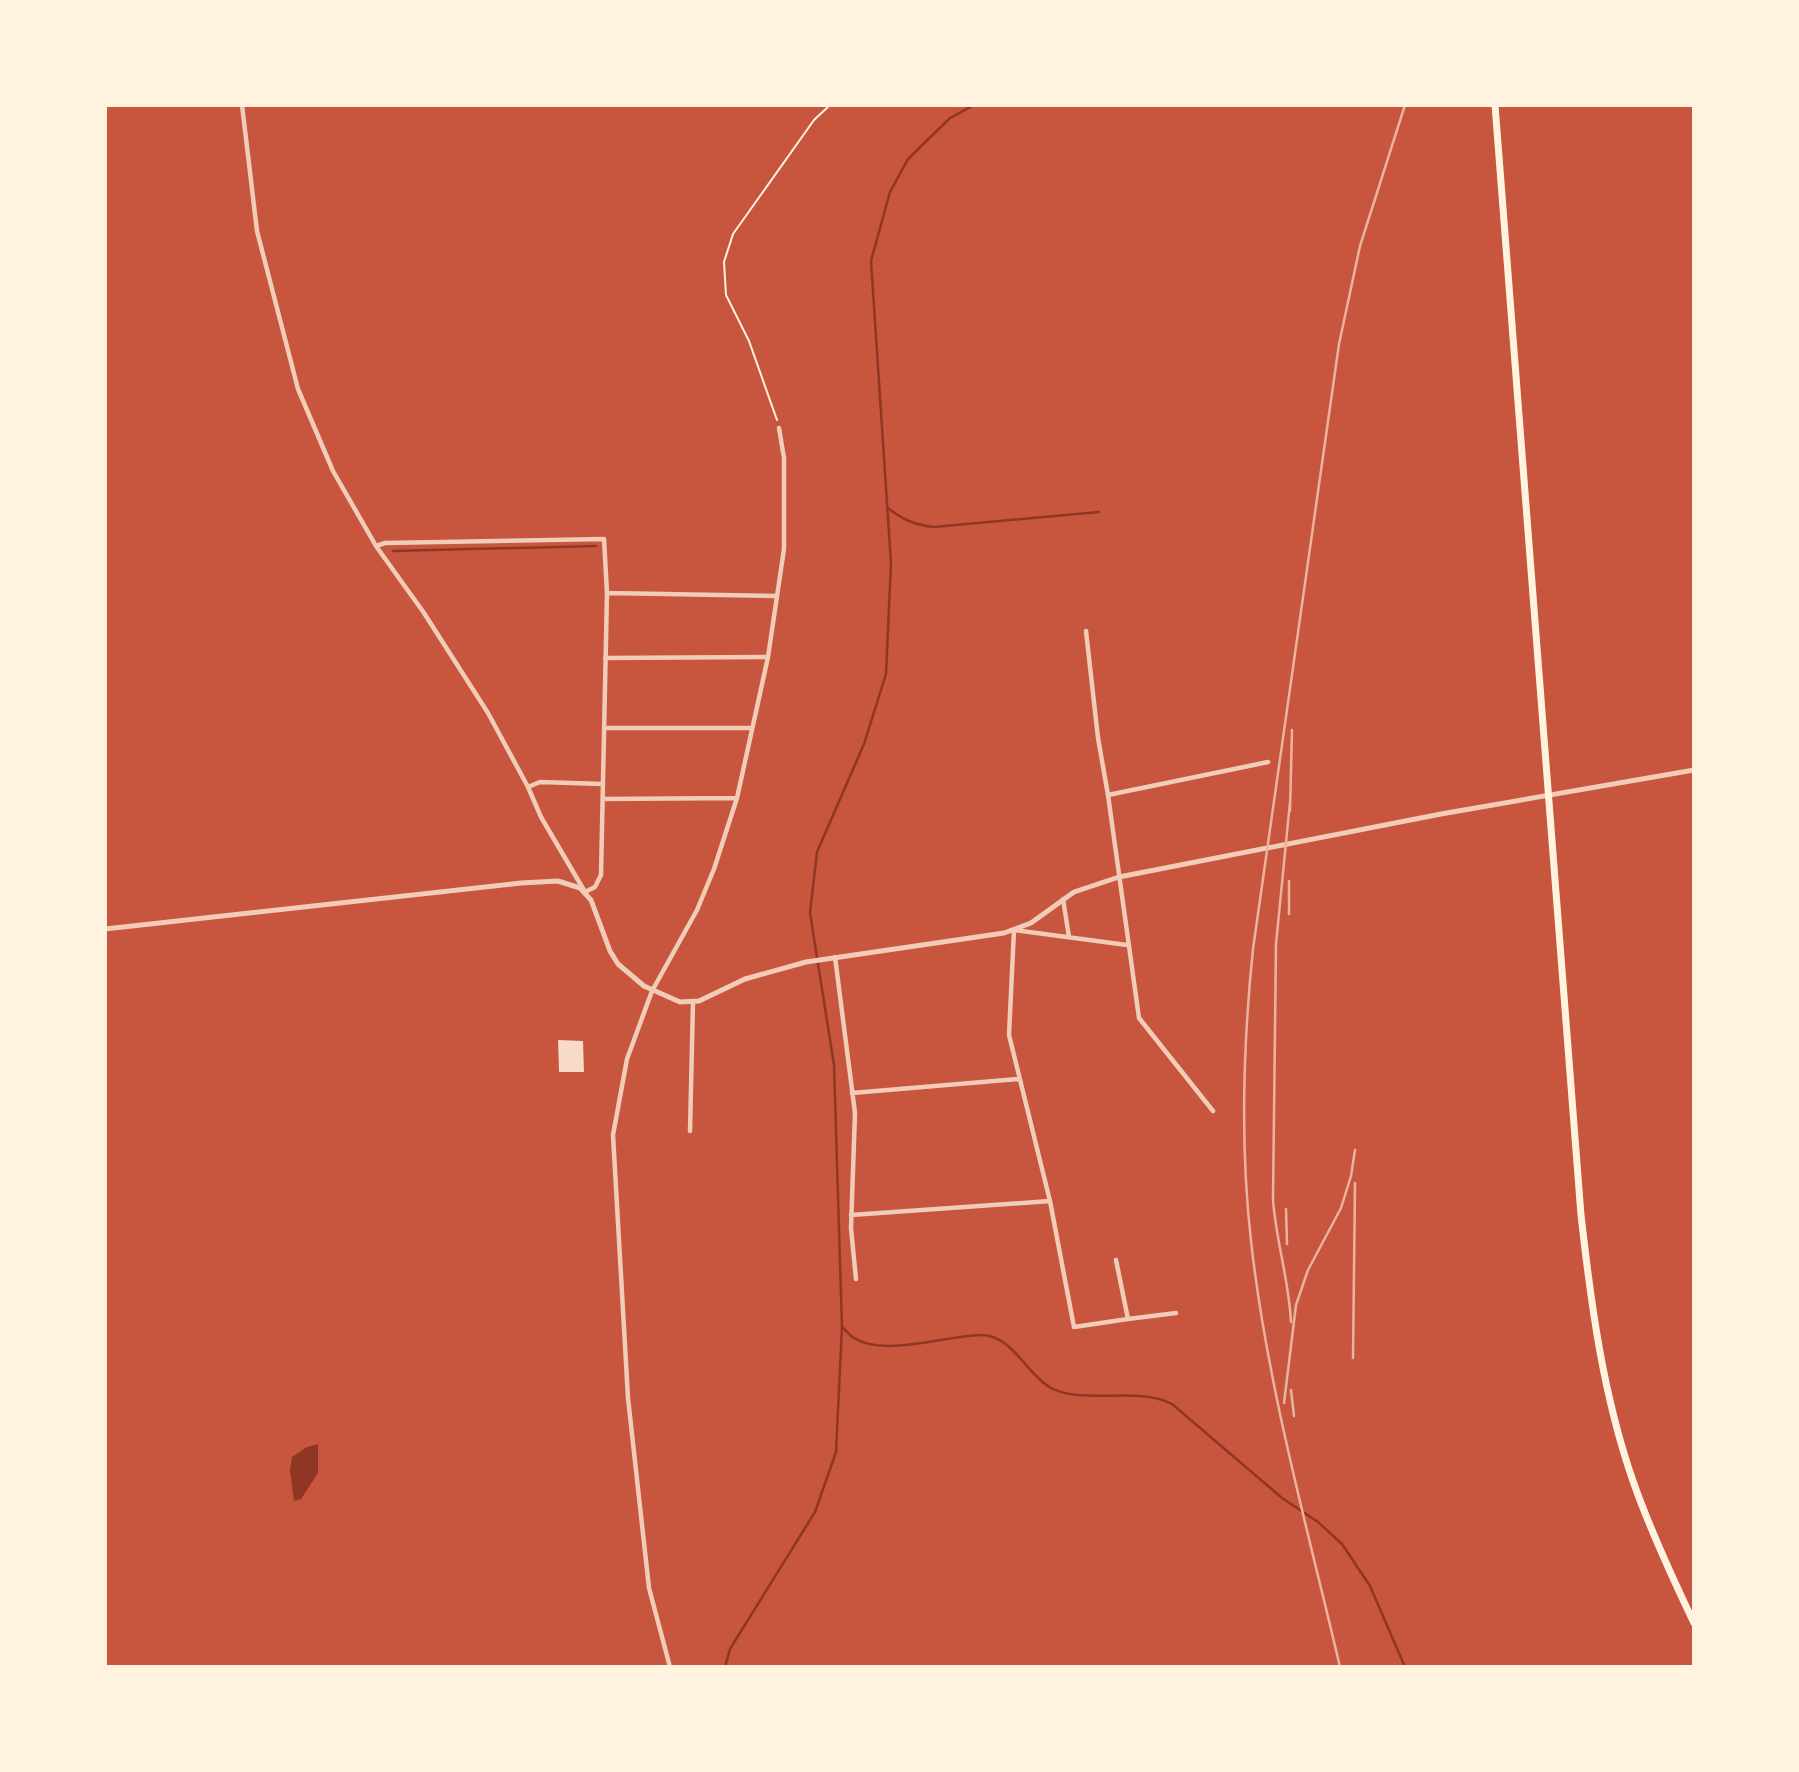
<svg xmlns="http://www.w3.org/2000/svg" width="1799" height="1772" font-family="Raleway,sans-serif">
	<rect width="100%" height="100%" fill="#c8553d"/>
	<path fill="#8f3625" d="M318,1444v29l-17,26 -7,2 -4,-31 2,-13 15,-10z"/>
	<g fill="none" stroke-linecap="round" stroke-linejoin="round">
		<path stroke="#8f3625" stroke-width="2.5" d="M888,508c15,12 27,17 46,19l165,-15
			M393,551l203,-5
			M842,1327c4,3 7,8 12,11 29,19 92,-2 126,-3 32,-1 46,39 71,53 33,17 87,-2 121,16l110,94 36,24 24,22 28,42 35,81
			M725,1667l5,-18 85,-137 21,-60 6,-125 -8,-262 -24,-152 7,-61 47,-108 22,-70 5,-111 -20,-302 19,-69 18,-33 42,-41 24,-13"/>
	</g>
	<path fill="#f7dbc8" d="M558,1040l25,1 1,31h-25z"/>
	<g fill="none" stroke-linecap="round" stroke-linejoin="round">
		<path stroke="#fff3e0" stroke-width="2" d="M777,420l-28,-79 -23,-46 -2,-33 9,-28 81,-114 16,-15"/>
		<path stroke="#f1ccb7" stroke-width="4.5" d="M242,105l15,126 41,158 35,82 43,75 48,67 64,100 40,74 13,30 44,75 10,-5 6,-12 6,-282 -3,-54 -219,4 -9,3
			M607,593l170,3
			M1086,631l12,107 10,57 31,223 74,93
			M605,658l163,-1
			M604,728h148
			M528,787l12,-5 63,2
			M1108,795l160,-33
			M603,799l134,-1
			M1063,899l6,38
			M1127,945l-113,-15 -5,105 41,166 24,126 54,-8
			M835,957l20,156 -4,115 5,51
			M852,1093l166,-14
			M690,1131l3,-129
			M851,1215l199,-14
			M1116,1260l12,59 48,-6
			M670,1667l-21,-79 -21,-190 -15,-263 14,-76 25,-68 45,-81 17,-41 23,-71 31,-141 16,-108v-91l-5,-30"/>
		<path stroke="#f1ccb7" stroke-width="5" d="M105,929l416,-46 37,-2 22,7 11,12 19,51 8,13 26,22 36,16 19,-1 46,-22 61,-17 198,-29 27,-10 43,-31 45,-15 322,-63 253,-44"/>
		<path stroke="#fff3e0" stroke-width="7" d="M1495,105l86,1110c10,89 22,180 52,266 17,49 39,96 61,142"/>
		<path stroke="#e9b49f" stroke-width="2.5" d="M1290,802l-14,142 -3,256c3,41 16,80 18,122
			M1290,811l2,-81
			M1289,914v-33
			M1286,1209l1,35
			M1353,1358l2,-175
			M1291,1390l3,26
			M1284,1403l12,-98 12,-35 33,-62 10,-32 4,-26
			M1340,1667c-33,-141 -73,-282 -89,-426 -11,-97 -8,-195 2,-292l86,-605 21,-98 45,-141"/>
	</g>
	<rect width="1799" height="1772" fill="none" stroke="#fff3e0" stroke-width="214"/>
</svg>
